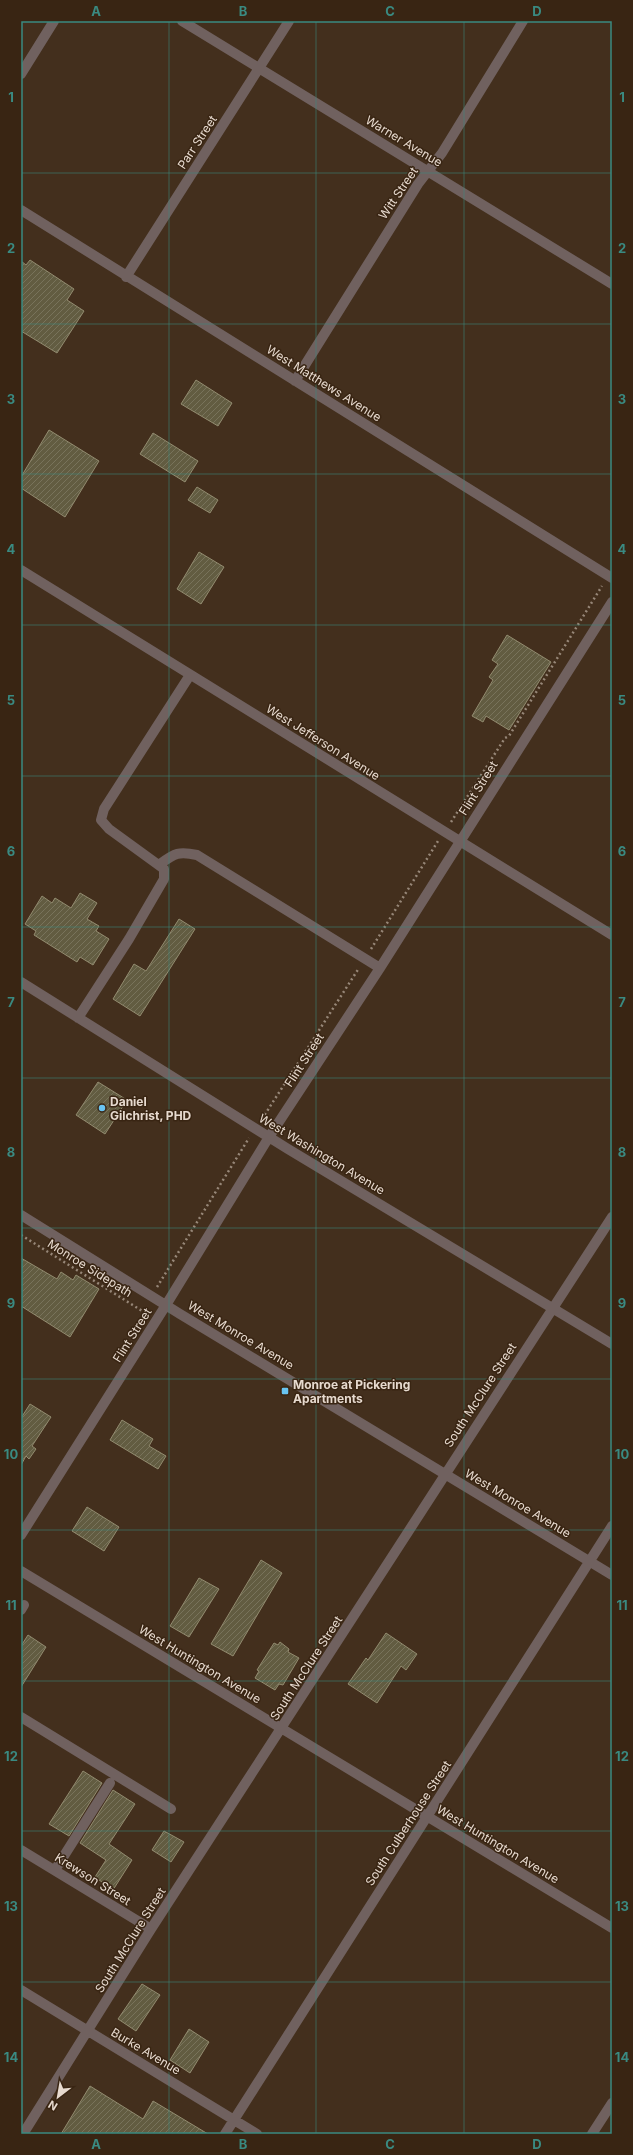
<svg xmlns="http://www.w3.org/2000/svg" width="633" height="2155" font-family="Inter,sans-serif">
	<defs>
		<pattern id="building-hatch" width="6" height="6" patternUnits="userSpaceOnUse"><rect width="6" height="6" fill="#625c41"/><path d="M-1 1l2-2M0 6l6-6M5 7l2-2" fill="none" stroke="#78735b"/></pattern>
	</defs>
	<rect width="100%" height="100%" fill="#432f1d"/>
	<path fill="url(#building-hatch)" stroke="#928b6f" d="M30,260l44,29 -7,11 17,11 -27,42 -36,-22v-70l5,4z
		M196,380l36,23 -14,23 -37,-22z
		M49,430l50,31 -34,56 -44,-29v-11z
		M153,433l45,28 -13,21 -45,-28z
		M197,487l21,13 -8,13 -22,-13z
		M199,552l25,15 -23,37 -24,-15z
		M507,635l44,27 -42,68 -23,-14 -3,6 -11,-6 21,-36 -4,-3 9,-13 -6,-4z
		M80,893l17,10 -10,16 12,7 -3,5 13,8 -16,26 -13,-8 -3,5 -43,-27 2,-4 -11,-7 17,-28 10,7 3,-5 16,10z
		M179,919l16,10 -55,87 -27,-17 21,-35 12,7z
		M98,1082l29,18 -22,34 -29,-19z
		M21,1258l36,21 4,-7 12,8 3,-5 23,14 -29,48 -49,-31z
		M30,1404l21,13 -19,29 4,3 -7,10 -3,-3 -5,9v-47z
		M122,1420l31,19 -4,7 17,10 -8,13 -48,-29z
		M87,1507l32,20 -15,24 -32,-20z
		M261,1560l21,13 -49,83 -22,-12z
		M199,1578l20,11 -30,48 -19,-11z
		M386,1633l31,21 -11,16 -5,-4 -24,37 -29,-19 18,-26 2,2z
		M28,1635l18,12 -25,40v-41z
		M280,1642l9,7 -1,3 11,6 -16,27 -4,-1 -4,6 -20,-12 4,-7 -2,-1 17,-27 4,2z
		M83,1771l19,12 -33,53 -20,-12z
		M113,1790l22,14 -26,40 23,16 -19,30 -18,-13 11,-17 -26,-17z
		M164,1831l20,11 -13,20 -19,-12z
		M142,1984l18,11 -24,36 -18,-12z
		M189,2029l20,13 -19,31 -20,-13z
		M90,2086l53,33 10,-18 55,33h-147z"/>
	<g fill="none" stroke-linecap="round" stroke-linejoin="round">
		<path stroke="#978778" stroke-width="2.5" stroke-dasharray="2 3" stroke-linecap="butt" d="M451,822l54,-84 4,-2 93,-150
			M371,949l67,-108
			M262,1119l97,-151
			M21,1235l126,79
			M157,1287l92,-149"/>
		<path stroke="#70615f" stroke-width="10" d="M182,21l430,263
			M21,74l33,-53
			M21,210l591,368
			M126,277l163,-256
			M295,381l123,-197 24,-31 81,-132
			M21,570l591,365
			M160,864c15,-11 19,-13 37,-9l183,113
			M21,982l267,167 324,195
			M78,1018l51,-79 35,-60v-10l-55,-40 -8,-9 3,-11 86,-134
			M21,1215l159,99 432,261
			M21,1535l145,-230 103,-168 111,-169 232,-366
			M21,1571l591,357
			M21,1610l3,-5
			M21,1717l150,92
			M21,1850l130,79
			M55,1870l55,-87
			M21,1990l236,144
			M23,2134l128,-205 461,-712
			M225,2134l387,-608
			M592,2134l20,-31"/>
	</g>
	<path fill="none" stroke="#3a8a81" stroke-width="1" stroke-opacity="0.55" d="M169,21v2113M316,21v2113M464,21v2113M21,173h591M21,324h591M21,474h591M21,625h591M21,776h591M21,927h591M21,1078h591M21,1228h591M21,1379h591M21,1530h591M21,1681h591M21,1831h591M21,1982h591"/>
	<g fill="#69c4f1" stroke="#392513" stroke-width="1.5">
		<circle cx="102" cy="1108" r="4"/>
		<rect x="281" y="1387" width="8" height="8" rx="2"/>
	</g>
	<g text-anchor="middle" dominant-baseline="central" stroke-width="3" stroke-linejoin="round" paint-order="stroke">
		<g font-size="12" fill="#e7dacf" stroke="#392513">
			<text transform="translate(404 141) rotate(31)">Warner Avenue</text>
			<text transform="translate(197 142) rotate(-57)">Parr Street</text>
			<text transform="translate(398 193) rotate(-56)">Witt Street</text>
			<text transform="translate(324 383) rotate(32)">West Matthews Avenue</text>
			<text transform="translate(323 742) rotate(32)">West Jefferson Avenue</text>
			<text transform="translate(478 788) rotate(-58)">Flint Street</text>
			<text transform="translate(304 1060) rotate(-57)">Flint Street</text>
			<text transform="translate(322 1154) rotate(31)">West Washington Avenue</text>
			<text transform="translate(90 1268) rotate(32)">Monroe Sidepath</text>
			<text transform="translate(132 1335) rotate(-58)">Flint Street</text>
			<text transform="translate(241 1335) rotate(31)">West Monroe Avenue</text>
			<text transform="translate(480 1395) rotate(-57)">South McClure Street</text>
			<text transform="translate(518 1503) rotate(31)">West Monroe Avenue</text>
			<text transform="translate(200 1664) rotate(31)">West Huntington Avenue</text>
			<text transform="translate(306 1668) rotate(-57)">South McClure Street</text>
			<text transform="translate(408 1823) rotate(-57)">South Culberhouse Street</text>
			<text transform="translate(498 1844) rotate(31)">West Huntington Avenue</text>
			<text transform="translate(93 1879) rotate(32)">Krewson Street</text>
			<text transform="translate(130 1940) rotate(-58)">South McClure Street</text>
			<text transform="translate(146 2051) rotate(31)">Burke Avenue</text>
		</g>
		<g font-size="12" font-weight="bold" fill="#e7dacf" stroke="#392513" text-anchor="start">
			<text x="110" y="1101">Daniel<tspan x="110" dy="14">Gilchrist, PHD</tspan></text>
			<text x="293" y="1384">Monroe at Pickering<tspan x="293" dy="14">Apartments</tspan></text>
		</g>
	</g>
	<rect width="633" height="2155" fill="none" stroke="#392513" stroke-width="44"/>
	<g transform="translate(58 2097) rotate(211)" stroke="#392513" stroke-width="3" paint-order="stroke">
	<path d="M0-3L7 15L0 10L-7 15Z" fill="#e7dacf"/>
	<text y="-6" font-size="11" font-weight="bold" text-anchor="middle" fill="#e7dacf">N</text>
	</g>
	<rect x="22" y="22" width="589" height="2111" fill="none" stroke="#3a8a81" stroke-width="1.5"/>
	<g font-size="13" text-anchor="middle" font-weight="bold" fill="#3a8a81">
		<text x="96" y="16">A</text>
		<text x="243" y="16">B</text>
		<text x="390" y="16">C</text>
		<text x="537" y="16">D</text>
		<text x="11" y="102">1</text>
		<text x="622" y="102">1</text>
		<text x="11" y="253">2</text>
		<text x="622" y="253">2</text>
		<text x="11" y="404">3</text>
		<text x="622" y="404">3</text>
		<text x="11" y="554">4</text>
		<text x="622" y="554">4</text>
		<text x="11" y="705">5</text>
		<text x="622" y="705">5</text>
		<text x="11" y="856">6</text>
		<text x="622" y="856">6</text>
		<text x="11" y="1007">7</text>
		<text x="622" y="1007">7</text>
		<text x="11" y="1157">8</text>
		<text x="622" y="1157">8</text>
		<text x="11" y="1308">9</text>
		<text x="622" y="1308">9</text>
		<text x="11" y="1459">10</text>
		<text x="622" y="1459">10</text>
		<text x="11" y="1610">11</text>
		<text x="622" y="1610">11</text>
		<text x="11" y="1761">12</text>
		<text x="622" y="1761">12</text>
		<text x="11" y="1911">13</text>
		<text x="622" y="1911">13</text>
		<text x="11" y="2062">14</text>
		<text x="622" y="2062">14</text>
		<text x="96" y="2149">A</text>
		<text x="243" y="2149">B</text>
		<text x="390" y="2149">C</text>
		<text x="537" y="2149">D</text>
	</g>
</svg>
